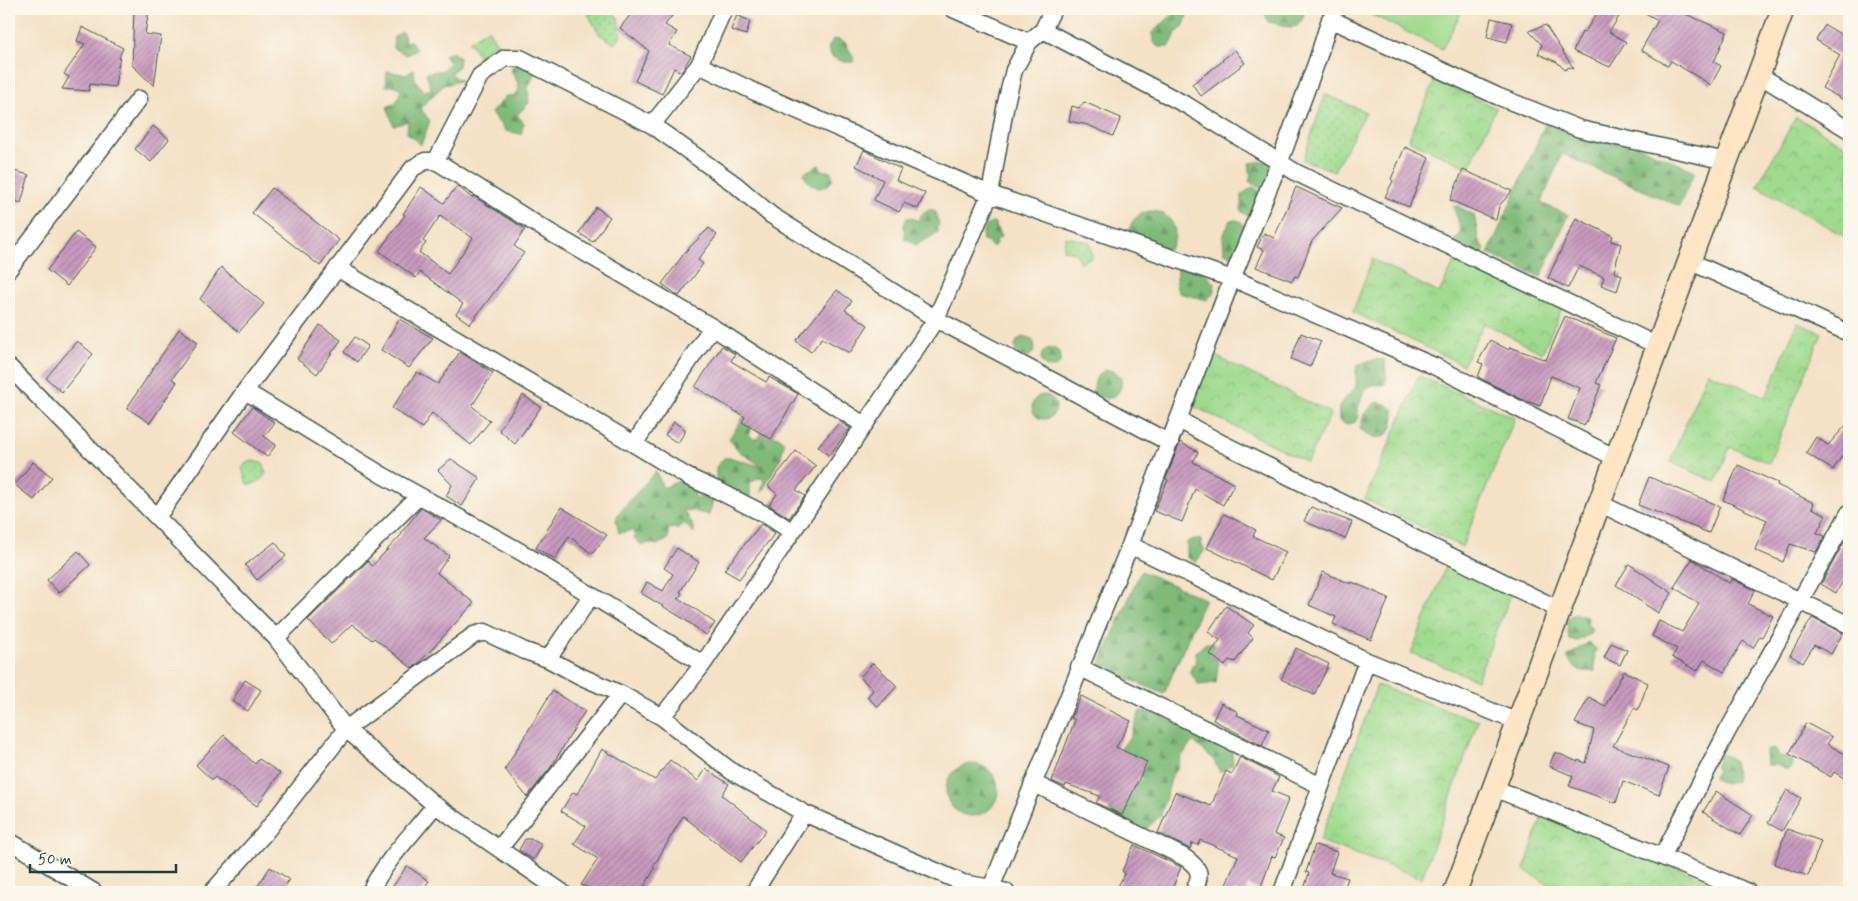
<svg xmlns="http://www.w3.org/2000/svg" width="1858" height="901" font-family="Mynerve,sans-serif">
	<defs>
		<pattern id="grass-dots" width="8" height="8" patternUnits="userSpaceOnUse" patternTransform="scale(1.25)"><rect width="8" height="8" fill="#9fda8e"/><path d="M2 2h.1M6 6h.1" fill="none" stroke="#88bc7b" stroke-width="1.8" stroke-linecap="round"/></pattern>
		<pattern id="forest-firs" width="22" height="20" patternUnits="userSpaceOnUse" patternTransform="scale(1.25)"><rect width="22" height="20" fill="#7fba79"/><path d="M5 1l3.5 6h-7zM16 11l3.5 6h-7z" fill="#679864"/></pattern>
		<pattern id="park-crowns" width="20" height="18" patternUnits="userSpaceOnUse" patternTransform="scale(1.25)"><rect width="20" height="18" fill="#9fda8e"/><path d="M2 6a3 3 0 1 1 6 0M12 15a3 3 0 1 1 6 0" fill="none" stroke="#88bc7b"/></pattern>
		<pattern id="building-hatch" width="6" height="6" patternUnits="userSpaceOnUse" patternTransform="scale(1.25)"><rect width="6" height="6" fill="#c89abf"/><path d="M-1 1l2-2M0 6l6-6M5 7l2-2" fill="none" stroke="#a27f9c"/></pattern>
	</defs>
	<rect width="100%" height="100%" fill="#fbf7ec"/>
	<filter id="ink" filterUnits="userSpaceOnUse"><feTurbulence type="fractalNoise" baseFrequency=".02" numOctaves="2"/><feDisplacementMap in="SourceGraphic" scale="10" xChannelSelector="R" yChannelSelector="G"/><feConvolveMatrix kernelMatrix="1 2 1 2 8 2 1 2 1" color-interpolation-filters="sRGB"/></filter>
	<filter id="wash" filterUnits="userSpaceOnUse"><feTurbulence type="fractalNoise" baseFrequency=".0096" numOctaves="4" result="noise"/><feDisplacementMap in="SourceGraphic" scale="20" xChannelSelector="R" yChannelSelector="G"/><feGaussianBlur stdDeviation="1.12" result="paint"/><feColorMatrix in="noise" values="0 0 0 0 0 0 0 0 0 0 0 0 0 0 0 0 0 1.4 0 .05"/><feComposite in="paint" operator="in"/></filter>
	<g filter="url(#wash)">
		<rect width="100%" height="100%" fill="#f4e1c6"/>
		<path fill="url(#grass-dots)" stroke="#5f8c61" d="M597,9h9l12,8 3,18 -6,9 -15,-9 -12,-21z
			M488,29l10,16 -18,13 -11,-17z
			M1325,94l41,18 -32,59 -31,-11z
			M1066,237l24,5 2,15 -12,6 -5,-11 -12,-2z
			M252,461l11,2 3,11c-6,7 -10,11 -19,10l-5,-16 3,-4z"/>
		<path fill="url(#forest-firs)" stroke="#4f7c56" d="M1264,9h38l2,4c-5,24 -21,10 -36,9z
			M1182,13l5,1c-2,9 -3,15 -12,19v4l-6,10h-11l-5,-6 -1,-8 20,-18z
			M402,32l3,5 -2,5 8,-1 5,9 -9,5 -14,-7 1,-11z
			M833,39l7,1 6,3c1,7 10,12 7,19h-9l-12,-5 -4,-8z
			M452,52l7,5 -1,10 -7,6 5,6 5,1 -15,5 1,-3 -27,26 10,13 -9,24 -14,-12 1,-12 -14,5 -7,-19 10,-6 4,-11 -4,-4h-11l1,-15 19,4 8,-6 1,11 9,11 7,-2 -5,-16 17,-3 6,-7 -5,-8z
			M514,63l21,10 -7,15 1,15 -12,12 7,8 -3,11 -15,-3 -15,-18 15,-17h8l5,-6 -1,-7 -7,-13z
			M1552,108l143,63 -16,35 -117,-52 -21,49 27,12 -27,62 -53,-23z
			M1267,161l5,4v31l-23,-15 2,-4 -2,-14z
			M819,165l3,5 9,2 2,7 -5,6 -7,3c-9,-1 -14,-6 -17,-15z
			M1253,187l7,5 -10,26 -9,-7v-16z
			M1457,206l17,9 5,26 6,8 -6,14 -25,-22 7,-9 -3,-12 -5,-13z
			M929,210h4l3,2 3,13 -3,3 3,3 -8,6 -16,8 -5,-5h-5l-1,-15 3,-7h4l7,3 3,-6z
			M1129 234a23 23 0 1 1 46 0a23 23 0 1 1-46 0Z
			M1230,220h8l14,12 -14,23 -8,1 -6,-4 -1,-15z
			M994,222l7,15 -5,3v4l-4,3 -3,-4 -6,-2 -1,-8 4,-7z
			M1180,267l21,2 13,13v11l-7,7 -28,-7 -3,-7 1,-17z
			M1015 347a10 10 0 1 1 20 0a10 10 0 1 1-20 0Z
			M1041 358a10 10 0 1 1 20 0a10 10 0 1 1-20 0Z
			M1377,359l8,1 1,19 -1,6h-13l-8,5 -6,18 1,10 -4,4 -9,3 -7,-5c0,-4 -1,-9 0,-12 2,-10 14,-13 17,-23 1,-6 -1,-12 1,-20z
			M1106,370c21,0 20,26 0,29l-13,-7c2,-10 2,-18 13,-22z
			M1032 407a12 12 0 1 1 24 0a12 12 0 1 1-24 0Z
			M1376,402l10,2 8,6c0,26 -12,36 -34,19l4,-15z
			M742,418l12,5 -5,12 5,4 5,-1 4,-8 17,8 4,5 -3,14 -20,36 3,-14 -5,-1 -9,5v14l-8,-1 -26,-14v-15l8,-9h8l31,9 -23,-15 -11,-13c4,-8 10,-13 13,-21z
			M656,471l7,17 25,-11 8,21 20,-8 -7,25 -15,-4 -11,-1 9,14 2,9 -10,-10 -6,5 -10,1v10l-11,6 -9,-2 -6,3 -7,-7 -2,-9 -14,3 -3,-12 2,-7z
			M1194,539l7,1 1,6 3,4 -9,12 -9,-5v-15z
			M1141,571l64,28 -41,95 -65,-28z
			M1576,613l12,5 -1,6 5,5 -2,5 -13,7 -8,-2 -2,-16 1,-6z
			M1589,642l8,8 -3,2 1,19c-17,1 -19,0 -28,-14z
			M1206,643h8l4,21 -2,19 -17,2 -9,-13 2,-6 3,-2 1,-12z
			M1140,711l14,2 17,8 59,17 3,26 -13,8 -7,-13 -20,-18 -12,16 -4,13 -5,5 -11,40 -14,13 -7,2 -32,-18 35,-34 -23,-28 11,-15z
			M1772,749l5,2 3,6 3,-1 8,3 2,7 -6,4 -10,-5h-10l-1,-14z
			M1719,754c18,3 16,10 17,27l-11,3 -12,-6 4,-8 -1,-5z
			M946 790a26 26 0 1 1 52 0a26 26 0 1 1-52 0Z"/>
		<path fill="url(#park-crowns)" stroke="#5f8c61" d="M1435,80l61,28 -27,60 -61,-28z
			M1796,117l53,31v91l-92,-53z
			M1458,255l106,49 -22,49 -58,-30 -21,42 -110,-53 19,-53 67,34z
			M1797,323l25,10 -53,130 -39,-16 -14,35 -46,-20 37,-90 59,25z
			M1211,354l120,59 -24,49 -120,-59z
			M1419,376l96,42 -53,129 -97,-48z
			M1447,563l66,27 -36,90 -66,-27z
			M1377,685l101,36 -56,157 -102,-37z
			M1544,810l190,82h-172l-38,-22z"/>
		<path fill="#9fda8e" stroke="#5f8c61" d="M1360,9h103l-21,40z"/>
		<g id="blocks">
			<path fill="url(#building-hatch)" fill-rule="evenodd" d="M134,9h15l-4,25 16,2 -7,50 -22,-21z
				M635,9h42l-12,16 12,7 -8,13 22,11 -10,16 -7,-4 -12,26 -27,-13 14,-30 -29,-23z
				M1600,9h24l-15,23 17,10 -16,25 -37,-16 9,-19 2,1z
				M1638,9h36l53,23 -13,30 7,4 -10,19 -40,-24 -3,5 -27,-16 17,-30z
				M737,15l13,6 -4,14 -15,-5z
				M1491,18l21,5 -5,19 -20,-5z
				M1546,25l2,4 26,40 -5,-2 -4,3 -8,-8 -19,-8 4,-9 -13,-14z
				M1825,25l24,14v64l-27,-15 18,-33 -24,-15z
				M82,27l41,21 -3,7 -5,32 -25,-3 -1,7 -27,-2 7,-12 -5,-3 21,-30 -8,-3z
				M1235,50l10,13 -44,33 -9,-12 31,-23 -1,-1z
				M1084,102l37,16 -8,18 -25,-11 -19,-4 3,-15 7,2z
				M153,126l16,13 -18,23 -16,-13z
				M1405,147l24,11 -20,49 -24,-10 8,-16 -2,-2z
				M864,150l37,19 -5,11 29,13 -7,16 -14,-6 -5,9 -25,-12 9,-20 -27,-14z
				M1463,170l49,21 -13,15 -3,14 -46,-20z
				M14,171l15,4 -8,28 -12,-4v-18z
				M457,186l15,12 1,-2 52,33 -11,17 10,7 -54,71 -14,-10 7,-10 -43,-32 -4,6 -37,-27 26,-36 -2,-1 18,-27 23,16zM440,216l33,22 -25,36 -29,-22 7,-9 -3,-2z
				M1296,187l46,21 -30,33 -14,36 -3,-1 -3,5 -36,-14 8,-17 -7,-3 7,-14 10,5z
				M272,188l67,52 -19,26 -68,-53z
				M596,207l14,10 -17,25 -14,-9z
				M1576,218l37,18 -2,5 10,3 -7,28 8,3 -5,16 -16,-6 3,-8 -25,-11 -11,22 -20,-10z
				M709,228l8,7 -19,25 5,4 -24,32 -17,-12 24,-33z
				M76,232l20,15 -29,39 -20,-16z
				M221,267l43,37 -25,28 -39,-33z
				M837,290l15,11 -7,9 23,15 -18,28 -28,-15 -11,14 -15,-11z
				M1565,316l51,22 -20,45 5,2 -16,40 -17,-6 12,-31 -29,-12 -11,30 -19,-7 -43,-22 5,-13 -5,-2 12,-22 19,10 1,-3 36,13z
				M399,319l34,19 -24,30 -28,-18z
				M320,325l21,15 -24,34 -20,-15z
				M179,329l19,13 -26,37 5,3 -27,41 -23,-15z
				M1301,333l20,8 -11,26 -19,-8z
				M355,337l13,9 -11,16 -13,-10z
				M77,341l16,13 -31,38 -16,-14z
				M722,346l13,8 -4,7 35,21 3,-5 29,17 -27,45 -29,-17 3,-5 -50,-30z
				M460,352l33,21 -21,33 18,15 -19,24 -39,-32 -10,15 -30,-20 25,-36 21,12z
				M523,395l18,12 -26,37 -16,-14z
				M252,407l23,16 -11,13 12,9 -9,12 -33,-25z
				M674,422l12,8 -8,13 -13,-8z
				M840,422l10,6 -21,28 -11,-10z
				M1849,422v23l-16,25 -27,-17 10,-16 12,8z
				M1180,442l18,10 -5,10 41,22 -11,21 -28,-16 -13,33 -28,-11 14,-31 -2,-1z
				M796,451l20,15 -20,24 9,6 -16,22 -20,-13 8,-11 -9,-8z
				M451,459l29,19 -18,28 -16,-10 6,-11 -14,-15z
				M33,462l19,15 -18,23 -19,-15z
				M1738,465l40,18 -1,2 37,18 -2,5 14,7 -9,18 8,3 -9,16 -26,-8 -7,18 -28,-12 12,-30 -44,-20z
				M1649,477l71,29 -11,27 -71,-28z
				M561,507l46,28 -15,19 -23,-18 -14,23 -19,-11z
				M1311,507l41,15 -7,17 -41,-18z
				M421,508l20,12 -17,18 25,18 -12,17 37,30 -56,61 -6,4 -38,-30 -2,2 -20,-16 -21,20 -23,-24 60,-59 4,5 30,-32 -1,-1z
				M1224,514l32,16 -3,6 33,16 -14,28 -65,-32z
				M761,524l14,9 -36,46 -15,-9z
				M1849,533v37l-13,23 -15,-9z
				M275,542l11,14 -29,24 -12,-15z
				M677,548l22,14 -19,30 2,1 -4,6 13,7 24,17 -9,12 -22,-16 -43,-26 6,-11 16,9 10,-17 -9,-6z
				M78,551l12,14 -31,28 -12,-13z
				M1692,559l37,24 3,-4 23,11 -7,14 25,12 -11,21 -2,-1 -7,12 -10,-7 -19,31 -20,-12 -7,11 -25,-14 5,-8 -25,-13 7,-15 23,11 17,-28 -25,-17z
				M1629,564l43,29 -14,20 -42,-28z
				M1323,572l28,12 1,-2 37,16 -18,42 -38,-16 3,-7 -27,-12z
				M1226,606l28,19 -6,8 5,5 -18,24 -6,-2 -4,6 -15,-12 10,-14 -12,-8z
				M1812,618l31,15 -12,21 -17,-9 -11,18 -13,-8z
				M1611,643l16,7 -7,15 -16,-7z
				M1296,648l33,16 -15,31 -33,-16z
				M873,663l24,23 -19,21 -11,-10 6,-7 -13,-13z
				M1624,671l24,12 -10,27 -4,-2 -21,38 56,21 -10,28 -36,-14 -7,22 -47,-17 4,-10 -24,-10 6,-14 23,10v-2l8,3 8,-33 -19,-7 14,-26 16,9z
				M245,680l16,10 -13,21 -16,-10z
				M552,691l33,20 -34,56 -24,30 -22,-28z
				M1081,696l50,25 -15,26 31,15 -25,53 -26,-12 4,-7 -34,-12 -1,3 -13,-6 23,-61 -4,-2z
				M1221,703l17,9 -1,3 32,15 -7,16 -49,-26z
				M1806,723l26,14 -5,7 22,12v25l-15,-9 -3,5 -42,-23z
				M224,735l31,29 4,-5 21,14 -23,33 -42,-29 -3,3 -16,-15z
				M602,749l53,31 15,-20 28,21 8,-12 23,15 -7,11 44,35 -25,32 -58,-46 -30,51 2,1 -14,24h-40l-20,-7 17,-26 -24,-15 12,-18 -25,-15 12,-19 4,2z
				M1240,757l39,20 -7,14 17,7 -15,36 10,4 -9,19 -3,-1 -12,34 -12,-5 -3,7h-22l15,-36 -38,-16 -2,5 -6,-2 -2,6 -32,-16 17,-41 36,14 15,-35 6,3z
				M1787,790l14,8 -19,33 -14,-8z
				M1716,791l37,24 -13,20 -37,-23z
				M1787,829l34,12 -13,35 -34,-12z
				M525,839h6l11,6 -8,15 -15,-10z
				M1134,845l47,22 -10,25h-56l10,-19 -3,-2z
				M1315,845l22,7 -7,21 18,5 -5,14h-40l6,-19 -3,-1z
				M407,866l22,15 -8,11h-32z
				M270,867l19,12 -8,13h-27z"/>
		</g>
	</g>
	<g filter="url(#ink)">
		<use href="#blocks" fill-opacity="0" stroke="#3f564a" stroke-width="1"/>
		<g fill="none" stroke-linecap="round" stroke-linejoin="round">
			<g stroke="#3f564a" stroke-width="19">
				<path id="street" d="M953,9l76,33
					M1043,30l145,76 109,67 361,173
					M699,65l56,27 235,102 251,88 193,84 182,92
					M1759,75l90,55
					M652,125l47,-60 25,-56
					M436,161l44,-85 25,-18h15l132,67 84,60 35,30 165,104 234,124
					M1689,261l160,72
					M337,268l297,176 54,33 31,14 49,25 23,15
					M9,269l130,-170
					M9,367l267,271 70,91 89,76 127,87
					M245,391l137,84 139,77 182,112
					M1179,420l44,24 337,166
					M634,444l78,-117
					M1599,503l250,122
					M158,516l87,-125 168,-223 12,-7h11l105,66 171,100 152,98
					M1130,545l237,116 151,61
					M276,638l143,-142
					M548,659l43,-63
					M1079,667l242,119
					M662,717l41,-53 233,-345 54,-125 16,-91 8,-33 15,-28 14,-12 10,-21
					M1033,783l151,74c16,11 19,17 9,35
					M1494,788l254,104
					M9,841l85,51
					M499,849l122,-155
					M1662,857l65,-125 122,-219
					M991,888l139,-343 102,-266 51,-126 34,-92 13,-42 167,77 83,33 146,32
					M212,892l52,-58 82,-105 128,-94 11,-3 40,19 23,8 34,18 39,17 41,23 69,54 73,42 159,70 28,5 15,4
					M370,892c16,-33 43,-58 65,-87
					M754,892l50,-79
					M1282,892l85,-231"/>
			</g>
			<g stroke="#3f564a" stroke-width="25">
				<path id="secondary" d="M1455,892l328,-883"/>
			</g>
			<use href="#street" stroke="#fff" stroke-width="16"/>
			<use href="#secondary" stroke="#fde5c5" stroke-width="22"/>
		</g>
	</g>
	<rect width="1858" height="901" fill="none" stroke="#fbf7ec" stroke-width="30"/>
	<path d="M30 864v8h146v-8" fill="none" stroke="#1f3d34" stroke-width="2.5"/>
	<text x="38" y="864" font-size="15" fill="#1f3d34" stroke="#fbf7ec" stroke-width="4" paint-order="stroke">50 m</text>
</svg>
